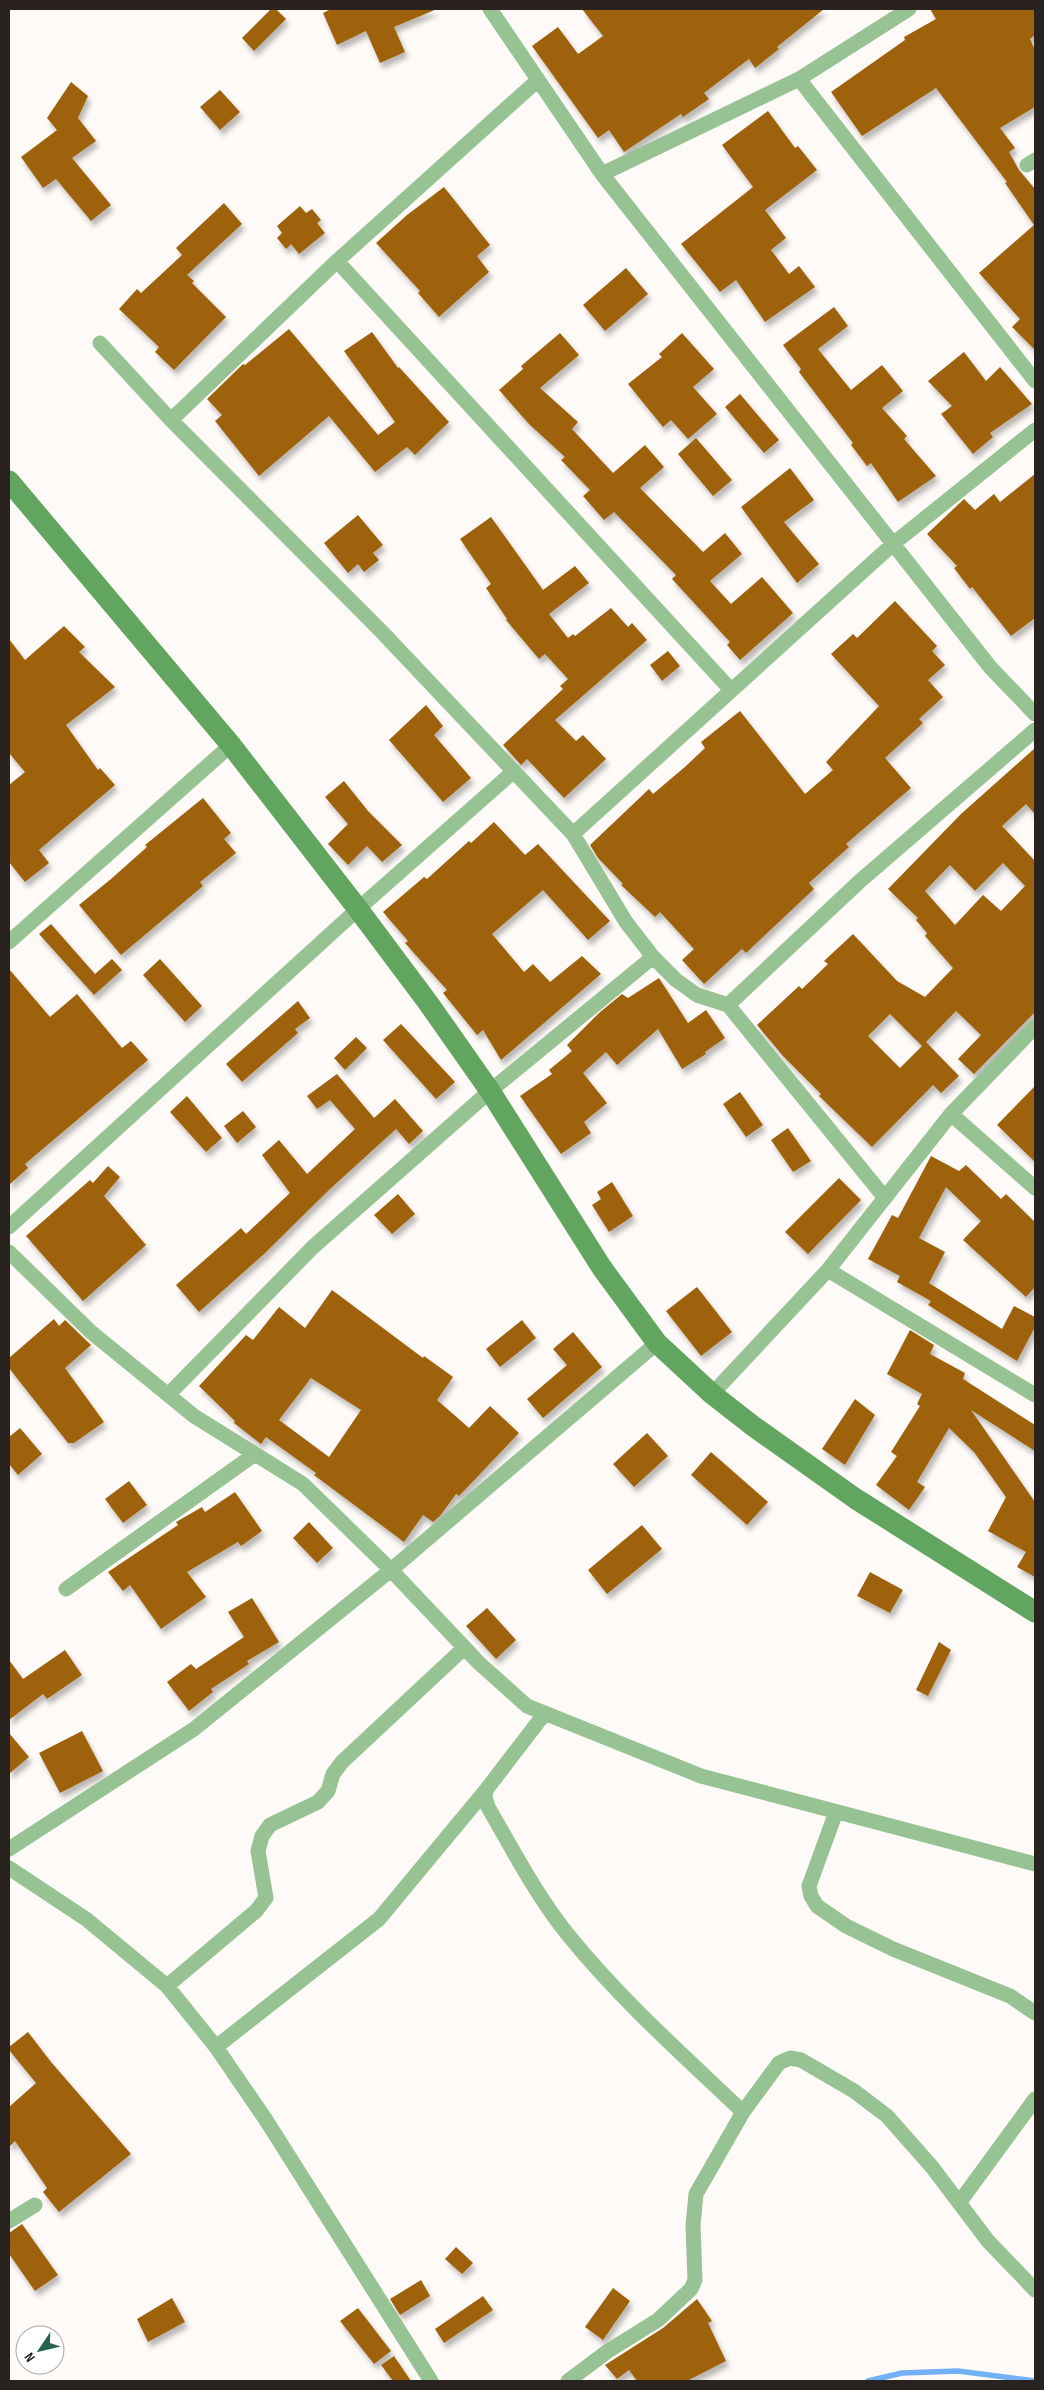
<svg xmlns="http://www.w3.org/2000/svg" width="1044" height="2390" font-family="'Sofia Sans Condensed',sans-serif">
	<defs>
		<filter id="shadow"><feDropShadow dx="3" dy="5.5" stdDeviation="2.5" flood-color="#0004"/></filter>
	</defs>
	<rect width="100%" height="100%" fill="#fefaf7"/>
	<g fill="none" stroke-linecap="round" stroke-linejoin="round">
		<path stroke="#72b1f5" stroke-width="5.5" d="M868,2381l34,-8 56,-2 77,10"/>
	</g>
	<path fill="#9e620b" fill-rule="evenodd" filter="url(#shadow)" d="M271,9h5l10,10 -32,32 -12,-13z
		M331,9h106l-43,18 11,25 -25,11 -14,-32 -29,14 -14,-32z
		M582,9h242l-47,38 2,2 -24,19 -6,-9 -45,34 5,6 -26,18 -2,-3 -57,38 -15,-22 -11,8 -66,-92 26,-19 20,27 25,-18z
		M930,9h105v26l-5,4 5,11v57l-35,21 15,20 -6,4 10,18 16,19v161l-23,-23 8,-8 -41,-46 55,-48 -29,-42 2,-1 -71,-94 -74,48 -31,-44 74,-52 -1,-3 32,-18z
		M71,82l17,14 -10,22 18,23 -24,17 39,47 -20,16 -35,-42 -13,9 -22,-31 36,-27 -10,-12z
		M220,90l20,22 -20,18 -20,-23z
		M768,111l27,37 3,-2 19,24 -52,40 21,28 -15,12 18,24 10,-8 16,21 -50,35 -29,-42 -16,12 -39,-48 72,-57 -31,-42z
		M444,187l46,58 -13,11 12,16 -50,45 -21,-24 2,-2 -44,-48 31,-28z
		M224,203l18,21 -55,51 7,6 -2,2 34,34 -52,53 -19,-18 4,-5 -40,-38 18,-20 4,4 41,-38 -6,-7z
		M300,206l6,7 6,-4 9,11 -4,3 8,10 -26,21 -8,-10 -5,5 -9,-11 5,-5 -5,-7z
		M626,268l22,26 -43,37 -22,-26z
		M834,307l14,19 -30,23 33,41 31,-25 21,26 -21,17 25,28 -3,3 32,37 -38,26 -27,-39 -4,3 -16,-21 2,-2 -54,-71 2,-3 -18,-24z
		M289,329l89,106 17,-13 -51,-71 28,-19 26,36 1,-1 50,55 -34,33 -8,-8 -32,25 -46,-56 -70,60 -44,-55 7,-6 -15,-16 36,-35 2,1z
		M560,333l19,22 -39,33 38,34 -6,7 41,44 32,-28 19,22 -24,21 63,64 22,-19 17,21 -32,27 21,23 31,-27 31,36 -53,47 -13,-15 3,-3 -58,-63 4,-4 -62,-63 -10,8 -21,-24 7,-6 -29,-30 4,-3 -36,-33 -30,-34 24,-21 -2,-3z
		M682,333l32,36 -21,18 24,27 -29,25 -17,-19 -8,7 -35,-43 34,-27 -3,-3z
		M964,352l22,29 14,-14 32,37 -42,29 3,4 -20,17 -32,-40 11,-8 -24,-25z
		M740,394l39,46 -15,13 -39,-46z
		M696,438l36,42 -19,16 -35,-42z
		M790,468l24,32 -30,22 35,42 -22,19 -56,-76z
		M1035,474v144l-24,18 -39,-49 -2,2 -16,-21 3,-2 -30,-32 37,-35 11,11 19,-16 6,8z
		M358,515l25,30 -10,8 6,7 -15,12 -6,-8 -10,9 -24,-30z
		M491,517l52,73 32,-24 14,17 -40,31 19,24 5,-4 2,2 36,-28 17,19 4,-4 15,17 -92,80 21,21 7,-6 23,24 -42,39 -37,-39 -6,6 -18,-20 60,-56 -3,-3 8,-7 -23,-25 -6,5 -33,-39 1,-1 -21,-31 5,-4 -31,-45z
		M895,601l42,45 -5,5 13,14 -17,15 15,17 -24,22 4,4 -38,35 26,30 -65,56 3,3 -40,36 5,6 -68,64 -4,-4 -38,35 -22,-24 12,-11 -34,-37 -5,5 -34,-32 2,-1 -25,-26 -8,-13 59,-56 4,5 33,-28 19,-18 -4,-6 39,-31 65,83 28,-24 -7,-8 53,-56 -48,-52 22,-20 4,4z
		M64,626l21,21 -6,5 36,35 -49,38 32,45 2,-2 15,17 -76,65 10,13 -24,19 -16,-20v-77l16,-13 -16,-19v-114l16,21z
		M668,651l12,15 -18,15 -12,-16z
		M426,705l17,21 -9,9 37,43 -28,24 -54,-62z
		M1035,748v66l-9,-10 -24,22 33,35v151l-61,62 -16,-15 23,-24 -25,-24 -30,31 33,34 -18,17 -8,-8 -61,62 -53,-51 2,-2 -38,-38 -26,-31 42,-39 3,3 26,-25 -4,-3 29,-27 44,47 28,16 28,-29 -28,-32 2,-3 -11,-13 2,-2 -30,-29 73,-75zM1003,863l22,23 -24,25 -18,-16 -28,30 -30,-34 25,-26 25,26zM890,1014l32,32 -22,22 -32,-32z
		M344,781l24,30 34,34 -20,17 -15,-16 -19,19 -20,-21 20,-20 -23,-27z
		M203,798l28,35 -7,6 12,14 -36,29 3,4 -82,69 -42,-50 32,-26 36,-32 -2,-2z
		M494,822l31,33 13,-11 72,77 -22,19 -45,-50 -51,44 32,38 9,-8 17,18 32,-26 19,18 -100,86 -18,-30 -6,5 -34,-42 4,-3 -42,-47 3,-2 -25,-29 41,-35 3,2 42,-38 2,2z
		M51,924l44,50 17,-15 10,11 -28,25 -55,-61z
		M160,959l42,47 -17,16 -42,-47z
		M9,969l41,48 27,-23 45,54 9,-7 17,19 -123,104 3,4 -19,17z
		M659,978l29,45 18,-13 19,28 -20,14 1,2 -24,15 -24,-40 -41,36 -11,-13 -23,21 24,30 -23,19 7,11 -30,21 -41,-58 32,-22 -3,-4 23,-19 -5,-6 32,-32 23,-19 6,4z
		M298,1001l12,17 -15,11 3,4 -56,49 -16,-18z
		M401,1024l54,58 -19,17 -53,-59z
		M356,1037l11,11 -22,22 -11,-12z
		M337,1074l37,44 21,-19 28,32 -14,13 -13,-15 -66,60 -66,65 -65,58 -23,-27 65,-57 5,6 44,-41 -28,-38 17,-15 28,34 48,-45 -25,-29 -13,9 -10,-13z
		M1035,1086v76l-38,-37z
		M740,1092l23,33 -17,12 -23,-33z
		M187,1096l35,42 -16,14 -36,-40z
		M243,1111l13,16 -19,16 -13,-17z
		M788,1128l23,33 -18,11 -22,-32z
		M931,1156l28,15 7,-6 35,34 5,-5 29,28v65l-9,10 -63,-57 18,-19 -35,-34 -27,51 26,14 -16,31 73,46 12,-23 21,11v10l-18,34 -89,-56 3,-4 -34,-19 3,-6 -32,-17 24,-44 6,3z
		M108,1166l12,11 -16,19 42,49 -63,56 -57,-65 64,-56 3,3z
		M839,1178l22,22 -53,54 -23,-22z
		M612,1182l21,34 -24,16 -17,-27 9,-6 -4,-7z
		M398,1194l17,20 -23,20 -18,-19z
		M697,1287l35,45 -31,24 -35,-45z
		M332,1290l91,68 1,-2 29,21 -16,23 32,28 21,-22 29,27 -60,63 -3,-2 -16,22 -7,6 -10,-7 -19,27 -90,-67 2,-2 -50,-36 -5,7 -27,-21 1,-2 -36,-35 47,-51 7,5 26,-33 26,21zM311,1378l50,32 -32,47 -50,-37z
		M54,1319l5,7 6,-6 26,25 -26,23 39,54 -30,21h-6l-59,-75v-10z
		M522,1320l14,18 -36,29 -14,-18z
		M910,1330l24,15 -4,9 35,19 -2,6 72,46v26l-64,-41 64,92v75l-18,-10 9,-15 -38,-21 18,-34 -32,-45 -25,-24 -32,54 8,5 -16,23 -33,-25 21,-29 -6,-4 29,-46 -3,-2 5,-10 -35,-20z
		M573,1332l29,35 -59,51 -16,-19 40,-34 -14,-16z
		M855,1399l20,16 -30,50 -23,-16z
		M20,1428l22,26 -24,21 -9,-11v-27z
		M647,1433l21,23 -34,31 -21,-23z
		M711,1452l57,50 -21,23 -56,-50z
		M129,1481l18,24 -24,18 -18,-24z
		M235,1492l27,39 -21,15 -3,-4 -51,30 19,25 -45,32 -31,-44 -7,6 -15,-19 70,-47 -2,-3 26,-15 3,5z
		M309,1522l24,26 -16,15 -24,-25z
		M642,1525l20,24 -55,45 -19,-24z
		M870,1572l33,18 -13,23 -33,-17z
		M252,1598l27,44 -32,19 2,3 -38,25 2,3 -24,19 -22,-29 24,-18 5,5 48,-32 -16,-25z
		M487,1608l29,32 -20,19 -30,-33z
		M939,1642l12,8 -23,46 -12,-6z
		M65,1650l17,25 -35,24 -4,-5 -34,26v-60l14,19z
		M82,1731l21,40 -43,22 -21,-40z
		M9,1733l20,24 -20,17z
		M28,2032l23,30 80,92 -72,58 -16,-20 4,-4 -32,-47 -6,6v-40l27,-24 -27,-33v-3z
		M22,2224l36,51 -23,16 -26,-37v-21z
		M456,2247l17,16 -11,11 -17,-15z
		M421,2280l9,16 -30,19 -10,-16z
		M613,2288l17,13 -27,39 -18,-13z
		M483,2296l10,14 -49,33 -9,-14z
		M172,2298l13,24 -37,20 -11,-23z
		M697,2299l15,22 -4,2 18,38 -39,20h-50l-8,-11 -12,9 -12,-14 58,-37z
		M358,2308l33,43 -17,13 -34,-43z
		M394,2356l17,25h-18l-12,-16z"/>
	<g fill="none" stroke-linecap="round" stroke-linejoin="round">
		<path stroke="#96c294" stroke-width="15" d="M490,9l112,165 388,493 45,47
			M799,79l236,302
			M1027,165l8,-5
			M602,174l197,-95 110,-70
			M337,261l394,429
			M100,343l71,77 210,211 192,203 53,88 27,35 23,23 21,15 31,10 157,193
			M171,420l166,-159 201,-181
			M573,834l320,-290 142,-114
			M9,942l222,-197
			M728,1005l132,-124 175,-151
			M951,1114l84,74
			M9,1227l349,-318 156,-138
			M9,1252l82,80 103,84 109,68 88,86 88,93 48,43 174,70 334,88
			M828,1270l207,125
			M712,1394l116,-124 123,-156 84,-87
			M168,1395l145,-148 177,-156 163,-134
			M66,1589l189,-135
			M545,1713l-59,77 -1,7 3,10c25,43 49,90 81,129 52,64 114,119 174,176l-47,82 -3,31 2,55 -4,9 -33,31 -50,31 -40,30
			M836,1812l-27,74 2,10 6,10 29,20 47,23 117,47 25,17
			M9,1849l185,-120 197,-159 266,-227
			M9,1868l77,51 81,67 49,61 50,73 165,261
			M167,1986l89,-75 10,-13 -8,-47 4,-15 8,-11 48,-23 10,-11 5,-17 9,-12 122,-114
			M216,2047l163,-128 107,-129
			M743,2112l36,-49 11,-5 11,2 53,31 33,25 45,51 56,74 47,49
			M959,2203l76,-104
			M9,2221l26,-16"/>
		<path stroke="#62a560" stroke-width="21" d="M9,481l222,264 127,164 71,95 61,87 112,177 55,75 55,51 41,32 103,73 179,113"/>
	</g>
	<rect width="1044" height="2390" fill="none" stroke="#29221e" stroke-width="20"/>
	<g transform="translate(40 2350) rotate(235)"><circle r="24" fill="#ffffff" stroke="#a9a7a5"/>
	<path d="M0-4L9 19L0 12L-9 19Z" fill="#256350"/>
	<text y="-8" font-size="14" font-weight="bold" text-anchor="middle" fill="#29221e">N</text>
	</g>
</svg>
